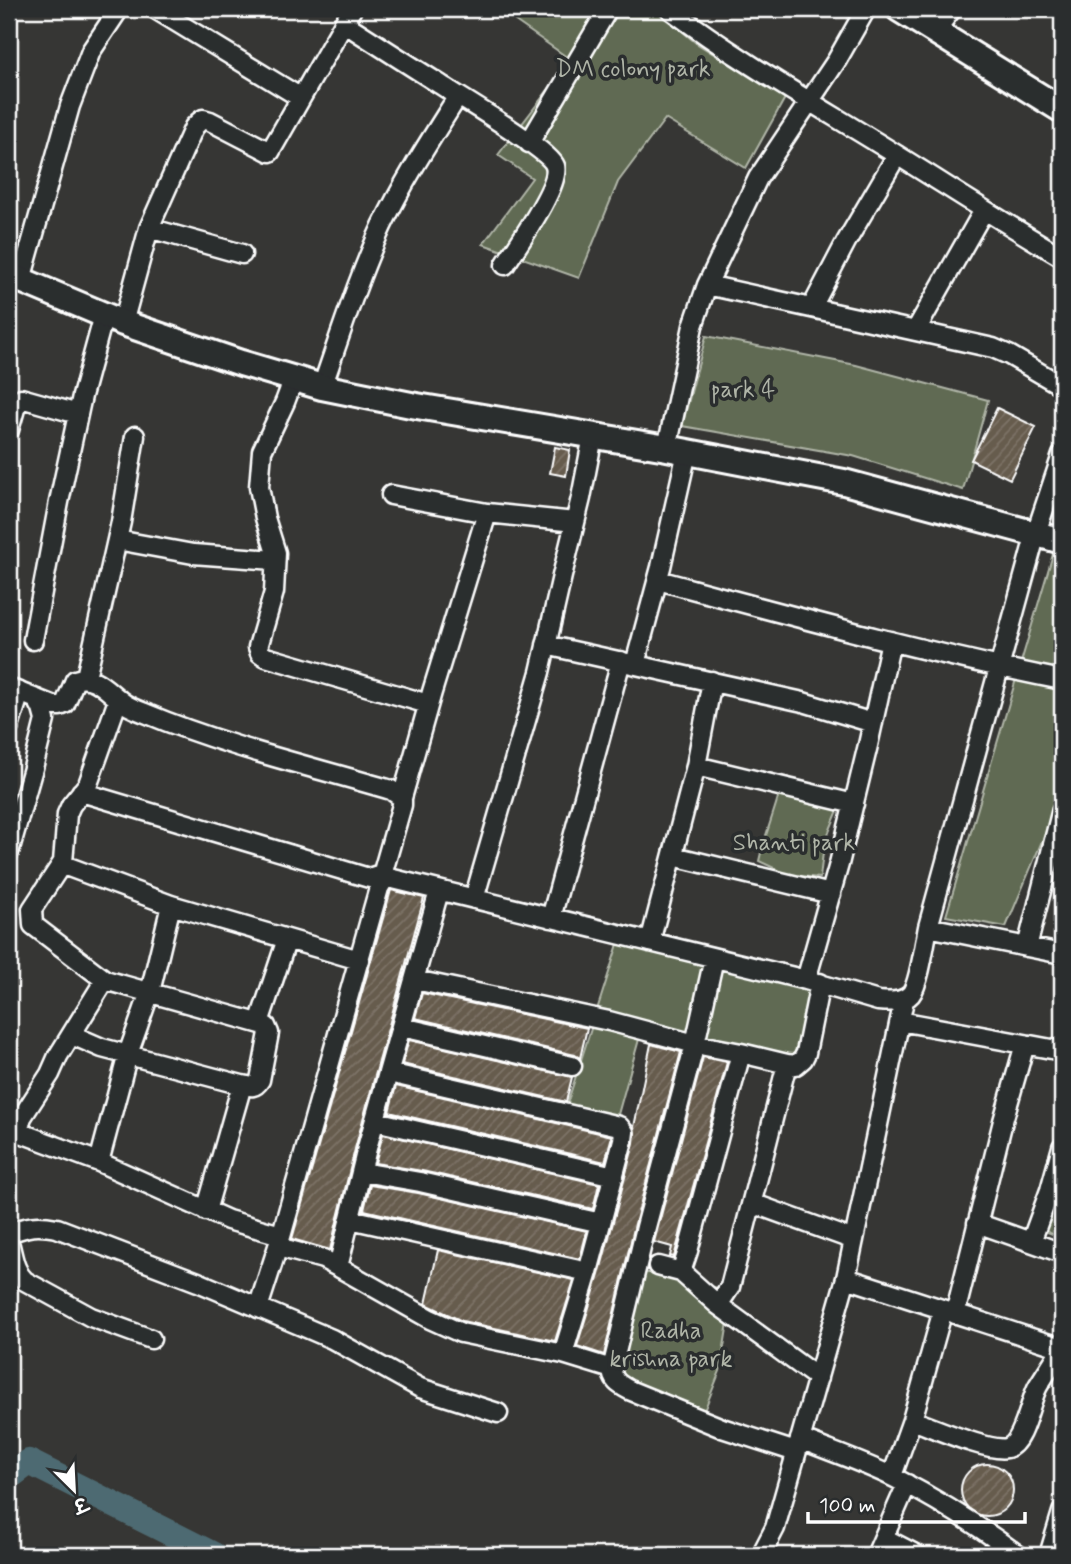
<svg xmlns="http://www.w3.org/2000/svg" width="1071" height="1564" font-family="Mynerve,'Playpen Sans Deva',sans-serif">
	<defs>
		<pattern id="building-hatch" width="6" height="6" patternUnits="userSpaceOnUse" patternTransform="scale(1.75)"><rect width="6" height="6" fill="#665b4d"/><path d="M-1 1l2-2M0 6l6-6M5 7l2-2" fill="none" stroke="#7d7468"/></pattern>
	</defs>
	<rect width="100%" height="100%" fill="#363634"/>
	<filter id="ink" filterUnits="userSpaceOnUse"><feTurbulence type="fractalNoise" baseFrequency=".0143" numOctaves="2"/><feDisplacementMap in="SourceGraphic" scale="14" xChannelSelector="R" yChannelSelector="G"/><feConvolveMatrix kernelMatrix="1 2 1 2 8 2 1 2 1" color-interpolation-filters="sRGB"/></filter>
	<g filter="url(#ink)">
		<path fill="#606b52" stroke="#b0b5a8" stroke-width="2" d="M498,9h158l40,34 89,55 -39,70 -81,-49 -47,63 -39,96 -96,-34 49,-66 -34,-23 73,-95z
			M706,336l150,29 132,35 -25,90 -110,-34 -171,-30z
			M1053,554l9,3v241h-2l-54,129 -60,-11z
			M779,794l60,14 -15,36 -4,34 -31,-3 -30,-14c5,-23 14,-45 20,-67z
			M619,941l194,49 -21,71 -149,-36 -26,93 -50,-14z
			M1062,1161v77l-22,-9z
			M641,1272l31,4 61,16 -13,79 -16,40 -38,-5 -54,-37z"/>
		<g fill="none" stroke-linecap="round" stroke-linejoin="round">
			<path stroke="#4e6b72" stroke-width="26" d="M9,1477l20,-15 185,93"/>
		</g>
		<path fill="url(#building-hatch)" stroke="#fff" stroke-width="2" d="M997,408l39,19 -26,52 -39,-19z
			M555,447l15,3 -4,26 -16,-3z
			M391,890l33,8 -68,247 -26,105 -38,-11z
			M422,993l165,35 -7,30 -5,-3 -160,-37z
			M409,1040l163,37 -6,25 -164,-38z
			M651,1044l30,8 -46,172 -31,131 -27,-9 22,-71 35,-132 1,-10 -1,-6z
			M703,1057l24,5 -53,195 -4,-1 2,-9 -18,-5z
			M396,1086l216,50 -7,26 -216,-50z
			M383,1134l216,50 -6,25 -171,-38 -47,-8z
			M370,1185l48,8 169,38 -7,28 -216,-49z
			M438,1250l136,30 -19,61 -93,-20 -36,-17z
			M961 1490a26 26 0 1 1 52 0a26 26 0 1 1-52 0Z"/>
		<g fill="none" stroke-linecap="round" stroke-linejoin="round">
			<g stroke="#fff" stroke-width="23">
				<path id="street" d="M155,9l146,89
					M670,9c65,49 136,90 206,133 62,38 123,78 186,115
					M344,23c31,20 62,40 94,60 19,13 112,67 117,83 6,19 -39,81 -50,99
					M935,31l17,-22
					M529,143l79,-134
					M149,228l93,26
					M21,280l49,-174 21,-55 28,-42
					M707,285l286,63 16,7 53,31
					M812,307l34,-65 51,-87
					M123,323l26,-95 45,-101 5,-5 4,-3 7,2 60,31 82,-143
					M916,330l68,-120
					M294,378l-9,24 -23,49 -3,36 6,31 11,35 -2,39 -16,55 2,6 6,4 162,47
					M322,387c19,-54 36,-109 60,-161 22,-46 49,-87 76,-130
					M9,430l6,-21 6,-11 57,16
					M667,448l26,-122 14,-41 51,-107 79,-118 29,-51
					M391,495l96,18 88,9
					M117,540l76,14 82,6
					M658,580c134,36 268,73 404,100
					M33,640l26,-138 23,-106 22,-81
					M546,645l257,57 70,21
					M635,664l26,-97 26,-115
					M87,679l-1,-2 35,-155 14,-86
					M9,688l45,18h6l5,-2 10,-24c19,-7 32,11 46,21 7,6 16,9 24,12 79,33 164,53 246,77l11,8
					M118,700l-30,84 -17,21 -4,9 -4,48 3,4 105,39 188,55
					M9,727l11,-35
					M696,766l158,38
					M81,792l288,86 15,-5
					M9,852l24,-84 12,-48 -3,-11 -5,-10
					M673,856l158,38
					M63,862l-31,47 1,16 72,55 -47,76 -8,18 -28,43 -3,11 2,5 78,29 129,58 53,15
					M384,873l5,5 417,102 72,21c11,1 25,2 33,-7 8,-10 14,-52 17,-67l108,-394 26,-78
					M384,873v-5l18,-63v-7l30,-106 55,-179
					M474,899l66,-227 22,-96 19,-78 12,-62
					M551,918l70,-257
					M928,927l134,27
					M650,942l46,-176 16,-85
					M1027,947l35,-138
					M415,980l194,41 86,23 46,9 46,11 9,1 7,-6 3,-6 14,-70
					M806,980l33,-116 29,-119 23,-104
					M900,1021l162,30
					M261,1024l-1,-4 27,-81
					M402,1027l170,39
					M72,1035l30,13 140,37c9,2 13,3 18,-5l9,-47 -3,-7 -5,-2 -156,-44
					M375,1121l239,55
					M99,1162l29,-108 22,-62 21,-87
					M362,1172l58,10 181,41 22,-83 1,-8 -5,-6 -230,-53
					M752,1203l102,37
					M206,1211l36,-126
					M350,1219l238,53
					M977,1223l85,30
					M9,1233c19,-7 27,-9 48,-5l141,54 106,45 28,12 88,49 78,25
					M9,1242c4,14 5,29 16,39l66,36 60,22
					M1031,1242l19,-52 12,-43
					M278,1247l45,12 15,8 92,52 31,14 102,21 49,15c0,12 8,16 17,21l93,38 74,24
					M658,1266l23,6 37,33 100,73
					M338,1267l29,-119 72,-257
					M681,1272l7,-21 53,-198
					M846,1278l216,70
					M718,1305l12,-18 57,-223
					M258,1308l22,-68 99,-352 7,-12
					M955,1314l48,-193 22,-77
					M563,1354l25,-82 13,-49
					M612,1369l34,-142 49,-183 19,-86
					M912,1420c20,7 76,32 95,28 17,-5 23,-48 31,-62 8,-13 16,-25 24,-38
					M800,1439c32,13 65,24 95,39 43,22 84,48 123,77
					M892,1476l20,-56 31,-110
					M884,1538l33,17
					M761,1555l14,-27 71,-250 58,-278
					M876,1555l31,-71
					M1049,1555l13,-43"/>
			</g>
			<g stroke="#fff" stroke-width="30">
				<path id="secondary" d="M899,9l163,101
					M9,275l114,48 118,40 81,24 89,18 256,43 177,34 218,59"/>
			</g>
			<use href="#street" stroke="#2a2d2e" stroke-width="18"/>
			<use href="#secondary" stroke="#2a2d2e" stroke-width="24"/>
		</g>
	</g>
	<g text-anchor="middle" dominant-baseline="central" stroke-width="7" stroke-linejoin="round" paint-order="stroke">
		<g font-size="24" fill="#b0b5a8" stroke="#2a2d2e">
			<text x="633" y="69">DM colony park</text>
			<text x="743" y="390">park 4</text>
			<text x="794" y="843">Shanti park</text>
			<text x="671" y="1331">Radha<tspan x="671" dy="28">krishna park</tspan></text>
		</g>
	</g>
	<rect width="1071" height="1564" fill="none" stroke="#2a2d2e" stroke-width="35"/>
	<rect x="18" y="18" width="1036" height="1529" fill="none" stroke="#fff" stroke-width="2.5" filter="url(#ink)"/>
	<g transform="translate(74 1490) rotate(156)" stroke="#2a2d2e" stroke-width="5" paint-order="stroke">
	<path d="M0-5L12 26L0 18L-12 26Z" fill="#ffffff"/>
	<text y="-10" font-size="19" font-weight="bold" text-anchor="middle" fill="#ffffff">उ</text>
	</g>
	<path d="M808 1512v10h217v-10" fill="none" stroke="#ffffff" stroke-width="3.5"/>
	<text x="819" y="1512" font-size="21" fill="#ffffff" stroke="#2a2d2e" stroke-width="5" paint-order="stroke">100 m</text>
</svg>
